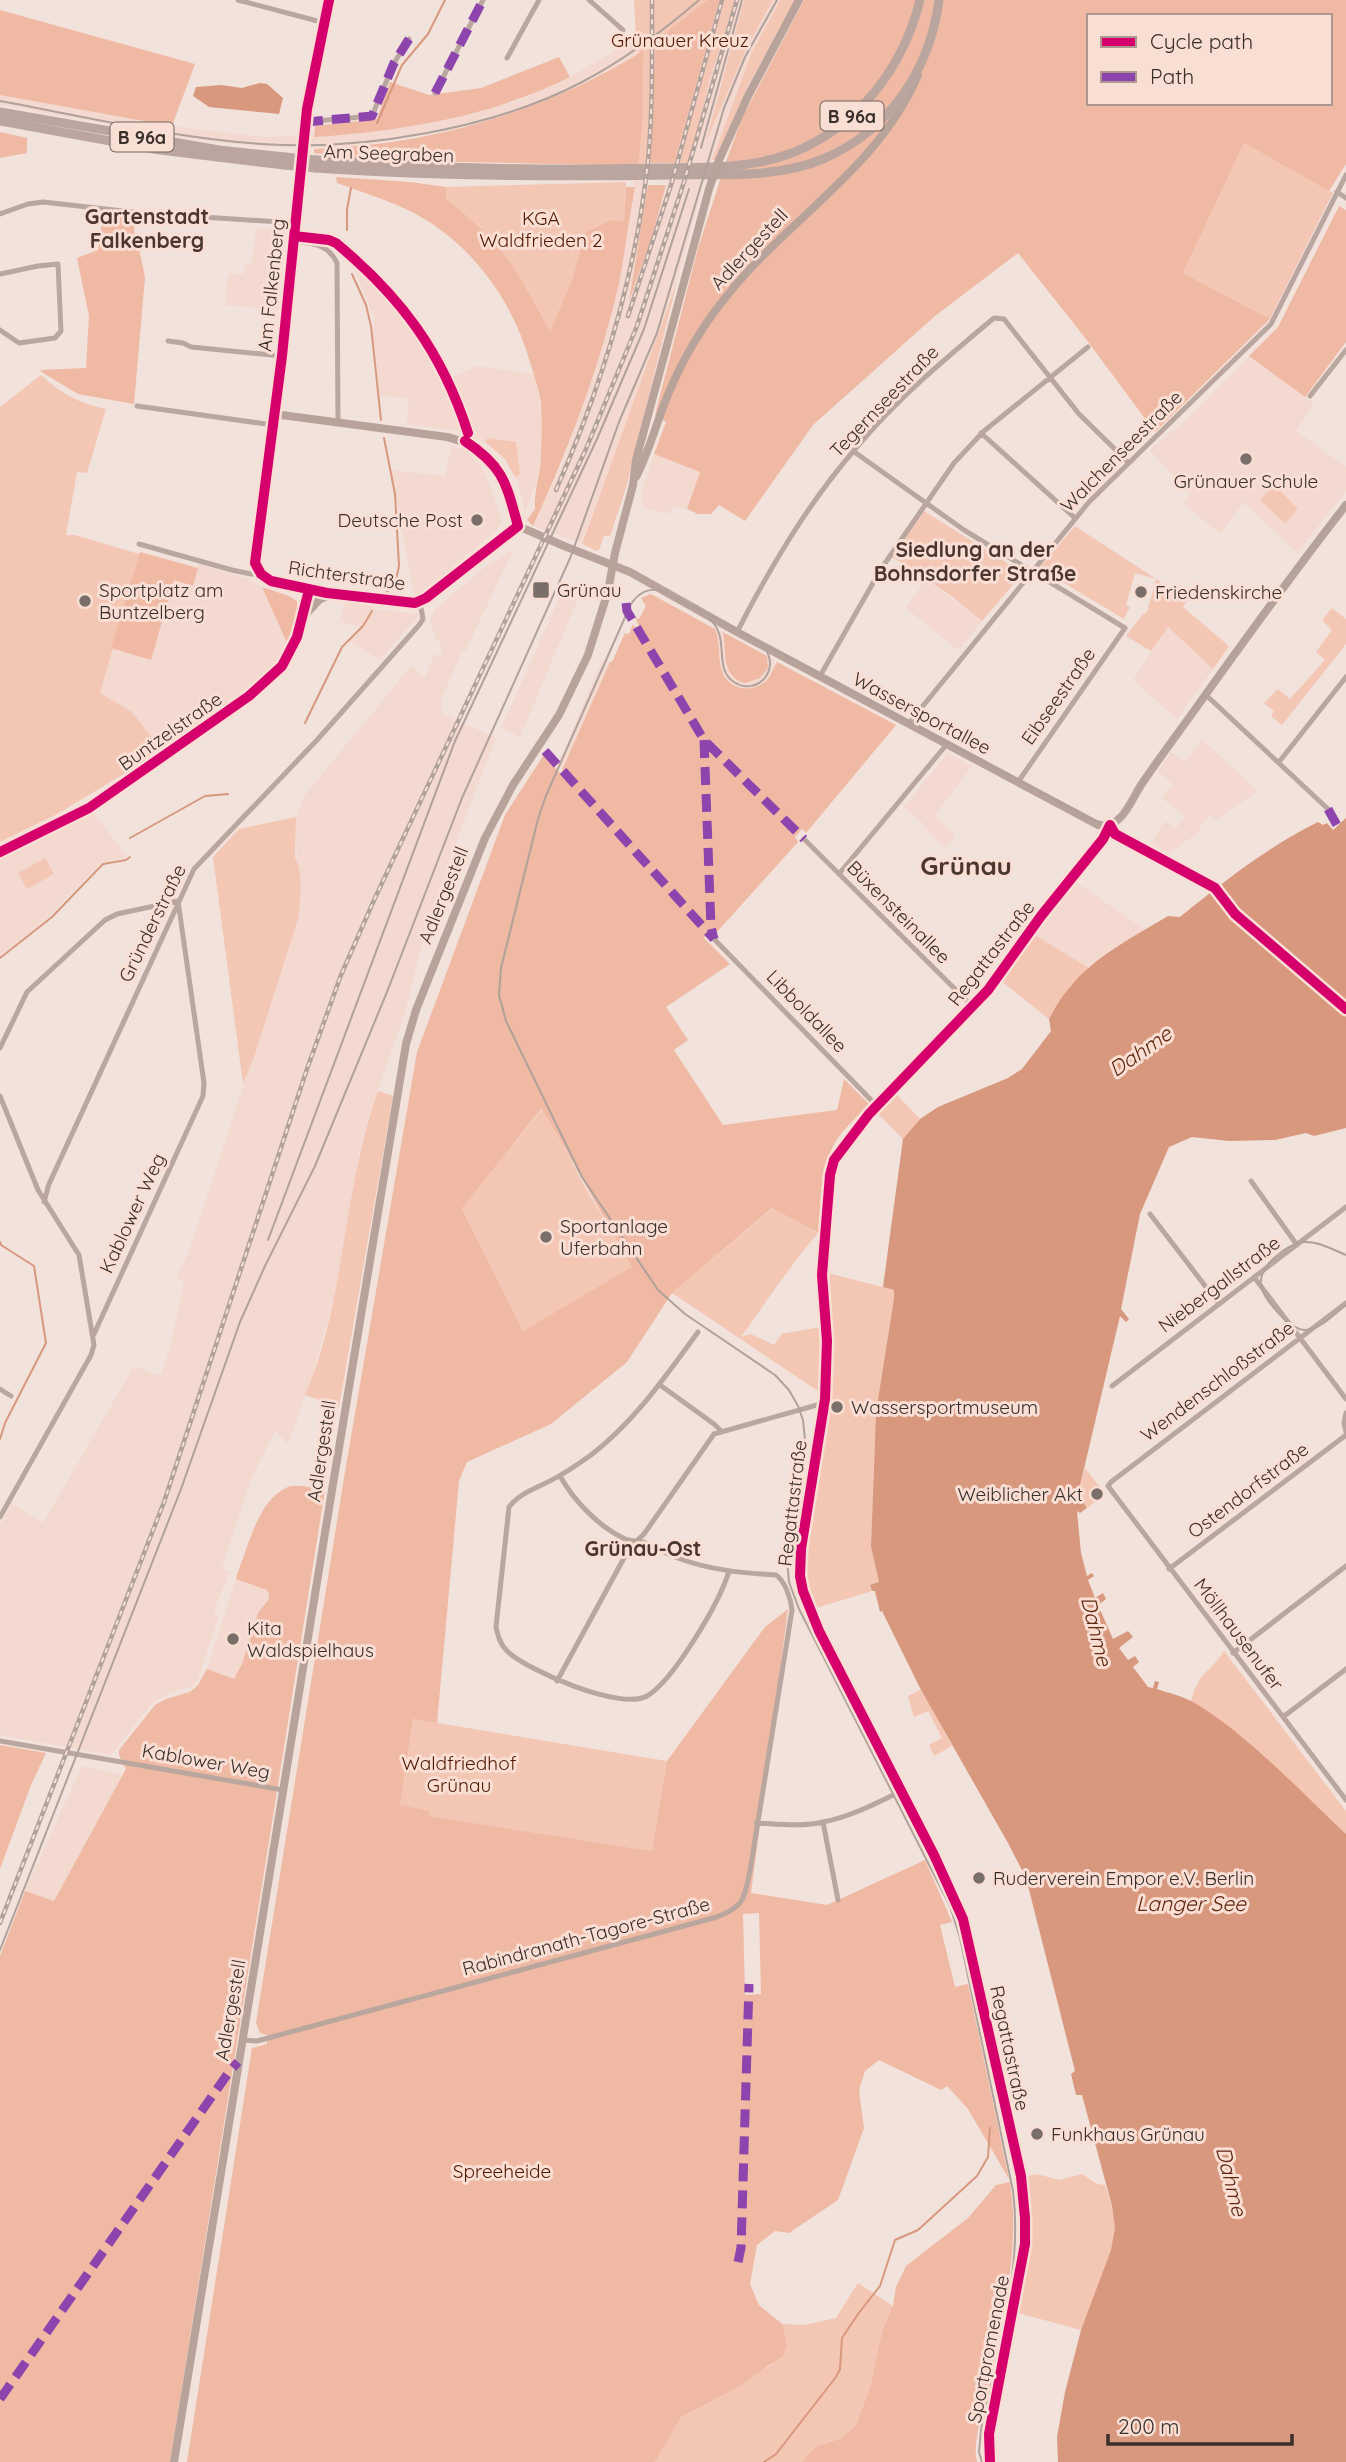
<svg xmlns="http://www.w3.org/2000/svg" width="1346" height="2462" font-family="Quicksand,sans-serif">
	<rect width="100%" height="100%" fill="#f1e2dc"/>
	<path fill="#f3d9cf" d="M719,0h25l-35,136 40,-93 24,-43h7l-29,54 -23,60 -26,75 -25,93 -19,57 -77,204 -48,-17 30,-64 31,-88 30,-122 18,-126v-75l-32,20 -77,36 -54,16 -129,25 -85,-1 -75,-8 -190,-34v-10l172,31 92,11 91,-3 59,-8 104,-25 52,-24 74,-43 6,128 -2,23 -18,111 22,-59z
		M256,228l30,2 -8,80 -53,-5 3,-32 16,1 1,-11h7z
		M360,268l27,25 27,32 5,-1 30,55 28,-13 57,8 6,27 2,45 -5,36 -13,32 -2,-18 -7,-19 -10,-18 -14,-13 -33,-15 -51,-7 2,-26 -29,-2 -7,-57 1,-21 -19,-46z
		M1249,356l65,48 -18,27 50,36v24l-49,62 -53,-51 -24,32 -37,-31 7,-9 -40,-44 36,-30z
		M452,445l15,7 13,13 10,20 12,36 -5,9 -76,63 -7,2 -23,-125 54,6z
		M654,454l46,18 -13,37 -10,-2 -5,1 -4,6 -23,-5 -3,-6 -1,-10z
		M513,550l-48,102h-3l-21,47 1,14 54,25 -48,125 -29,93 -14,57 -36,102 -10,38 -21,130 -26,94 -24,67 -13,-13 -25,51 -28,86 8,4 -16,38 4,9 -20,60 -5,7 -23,7 -18,10 -41,52 -111,-20v-210l12,-22 31,20 91,-157 26,10 10,-28 14,-66 -8,-4 12,-24 110,-335 -2,-102 9,-22 106,-129 14,11 10,-23 5,2 2,-5 -2,-10 -4,-2 -6,-19 5,-11 49,-41z
		M198,564l52,15 12,8 25,56 -10,19 -16,15 -99,74 -30,-39 -33,-19 12,-45 40,12 23,-80 19,6z
		M926,579l56,42 -24,29 -52,-42z
		M562,592l16,7 -58,138 -19,-9z
		M345,603l30,3 -1,3 44,5v3l-39,43 -31,-20 14,-12 -22,-7z
		M1167,627l46,42 -36,50 -44,-39z
		M715,629l8,3 1,7 44,24 -1,-7 7,4 -2,14 -5,6 -13,8 -7,1 -13,-3 -5,-4 -7,-11z
		M603,659l7,3 -48,108 -5,-5z
		M1202,739l56,52 -42,29 -6,-5 -11,12 3,3 -33,23 -18,-9 14,-23 11,7 9,-11 -23,-19 11,-14 -15,-13 13,-19 14,10z
		M948,753l24,13 -37,49 21,21 -11,12 -21,-21 1,-2 -21,-18z
		M94,813l33,44 -25,5 -55,56 -47,38v-96z
		M1074,881l72,49 -57,38 -56,-34z
		M236,1579l31,11 2,4 -27,71 -9,15 -26,-11z
		M82,1766l41,9 -69,126 -29,-10z"/>
	<path fill="#f4c6b4" d="M634,0h102l-27,82 -19,81h-57l6,-125 -3,2z
		M744,0h29l-24,43 -43,99z
		M780,0h15l-47,86 -33,74h-3l39,-106z
		M1244,143l89,50 -63,126 -87,-46z
		M626,182l-2,41 -39,10 -12,44 -23,56c-24,-54 -57,-99 -104,-134v-12z
		M677,282l-51,206 -16,48h-6l-5,14 -2,1 -15,-7z
		M41,375c19,18 39,29 65,34l-19,64 -10,-1 -11,63h9l64,19 1,-2 -40,141 32,19 30,39 -103,62 -59,29v-435z
		M487,438l29,4 4,32 -5,3 -10,-18 -19,-16z
		M1274,485l24,24 -13,14 -25,-23z
		M924,511l99,62 -41,48 -32,-26 -58,-38z
		M1075,526l110,72 14,-19 -16,28 46,39 -16,23 -45,-42 -17,24 -25,-15 17,-22 4,-2 9,-33 -21,-6 -9,32 4,2 -6,12 -85,-51z
		M1332,608l14,11v25l-64,81 -11,-9 3,-5 -10,-8 14,-14 12,10 35,-39 -9,-8 16,-22 -10,-10z
		M296,817l-1,40c9,16 5,44 3,62l-44,138 -11,27 -30,-227 26,-28z
		M45,858l9,16 -27,15 -9,-16z
		M1033,934l56,34 -19,18 -21,33 -48,-38z
		M378,1091l15,5 -54,311 -34,-12c42,-97 37,-205 73,-304z
		M897,1095l23,24 -17,20 -25,-25z
		M543,1108l42,79 48,81 -110,63 -61,-124z
		M773,1208l45,25c-28,33 -52,69 -77,104l10,-3 23,11 8,-11 38,-7v63l-2,1 -146,-98z
		M828,1273l66,17v7l-18,115 -5,135 8,36 -9,2 2,6 -56,17 -8,-24 -1,-25 25,-164 1,-60z
		M1085,1468l20,26 -18,14 -9,-14z
		M1224,1651l122,160v23l-91,-84 -64,-49c8,-30 19,-28 33,-50z
		M920,1690l8,12 24,44 -18,10 -5,-11 13,-7 -14,-27 -14,6 -6,-21z
		M413,1719l254,42 -15,90 -224,-35 -28,-11z
		M1037,2174l22,6 23,-6 15,10 8,1c5,14 10,29 10,44 -2,34 -22,70 -34,101l-63,-17c9,-46 15,-90 10,-137z
		M858,2283l35,23 -11,26 -12,55 -14,38 -14,13 -27,9 -13,15h-147l26,-45 52,-27 18,-14 21,-11 11,-34 -1,-7 22,1 32,-7z"/>
	<path fill="#f0b9a3" fill-rule="evenodd" d="M708,0h11l-45,163 -24,-1 6,-121z
		M804,0h542v164l-17,27 -85,-48 -61,130 87,46 -115,113 -69,-93 -68,-86 -83,63 -122,109 -68,96 -26,-16 -8,9h-13l-11,-5 13,-37 -46,-18 12,-32 -11,-7 43,-167 29,-89 15,-41zM1089,16h241v87h-241z
		M0,10l195,54 -23,62 -172,-31z
		M643,51l-1,75 -4,40 -266,-6 -58,-7v-4c115,-4 231,-37 329,-98z
		M559,57l11,20c-80,40 -168,54 -256,60l1,-11 62,-7 13,-37 39,13 52,-7z
		M0,132l27,6v15l-27,5z
		M336,177l74,5 36,5v12c54,41 74,74 104,133l23,-55 12,-44 27,-13 12,2 2,-35h9c-6,32 -10,64 -16,96 -19,84 -50,165 -86,243l-6,-6 8,-11c-1,-15 3,-27 5,-42 2,-21 2,-42 1,-64 -2,-14 -7,-27 -11,-41 -18,-63 -59,-119 -118,-150 -23,-12 -51,-20 -75,-29z
		M648,185h18l-14,52 -23,64z
		M1339,206l7,4v132l-41,55 -56,-41 29,-29z
		M103,214l32,5 -1,19 3,1 8,38 -11,127 -56,-10 -35,-21 -3,-3 46,-2 3,-52 -12,-58 21,-8z
		M140,552l58,16 -5,18 -19,-6 -23,80 -40,-12z
		M262,587l27,9 8,5v20l-10,22z
		M651,594l64,35c5,12 3,26 6,39 5,21 29,27 45,13 6,-6 7,-13 11,-19l119,63 -90,108 -4,-4 -7,8 3,5 -81,90 -4,-4 -9,10 26,26 -64,43 22,33 -14,10 49,75 114,-15 7,-31 25,25c-11,12 -25,24 -33,37 -17,27 -15,62 -17,92l-47,-25 -100,85 -45,69 -76,62 -84,38 -8,19 -22,242 -24,-4 -13,86 29,6v5l223,35 15,-90 98,-134 23,-18 -37,284 76,12 98,-45 27,62 -12,3 15,62 13,-3 41,195 -41,-70 -21,-23 -6,4 -62,-30 -14,11 -6,19 5,38 -26,72 -49,33 -14,-2 -18,14 -7,39 9,21 23,19 5,21 -4,11 -50,34 -52,27 -26,45h-468l65,-414 15,-4v-9l-7,-2 -4,-10 89,-551 72,-420 88,-237 40,-62 16,22 6,2 -5,-7 48,-108h2l13,-29 4,1 4,-10 1,3 5,-1 -4,-9 4,2 7,-13 -5,-8zM542,1108l90,159 -109,64 -61,-123zM759,1913l2,81 -16,1 -2,-81z
		M723,632l44,24 1,12 -8,10 -15,5c-24,-6 -18,-31 -22,-51z
		M291,1486h12l22,4 -155,972h-170v-506l25,-65 29,10 72,-132 -7,-14v-5l36,-45 11,-6 24,-7 8,-7 9,-16 27,10 8,-15 16,-51 10,-13 1,-6 -2,-4 -31,-11 1,-5c12,-29 22,-78 54,-88z
		M0,1745l46,8 -15,32 -31,84z
		M1010,2182c11,71 -9,142 -23,212 -4,21 -15,47 -10,68h-175l13,-15 27,-9 14,-13 14,-38 12,-55 11,-26 3,-19 10,-21 62,-48 28,-33z"/>
	<path fill="#d8987e" d="M260,83l7,1 16,14 -4,16 -70,-7 -16,-11 3,-9 25,-2 21,3z
		M1346,818v310l-32,8 -8,-3 -31,7 -46,1 -37,-4 -23,10 -29,67 -19,95 8,10 -3,3 -6,-6 -42,178 9,14 -7,5 -3,-2 4,42 6,23 5,-3 2,3 -6,4 7,18 8,-5 3,6 -8,6 15,34 15,-8 5,6 -14,11 9,12 7,-4 4,6 -6,5 15,20 5,1 2,-7 4,1 -2,7c12,4 25,7 36,13 52,30 108,90 153,132v628h-288l-1,-25 8,-45 16,-62 30,-80 4,-22 -3,-22 -30,-111h-6l-5,-21 4,-3 -49,-193 -18,-35 -87,-153 -39,-79 -2,1 -5,-21h-3l-2,-6 9,-3 -8,-35 5,-135 18,-114v-8l-11,-3 20,-148 17,-20 18,-12 70,-29 14,-9 29,-38 -2,-12c6,-11 13,-23 21,-32 25,-31 65,-51 98,-71l12,1c43,-35 89,-71 138,-95l5,3 4,-2 6,7z"/>
	<g fill="none" stroke-linecap="round" stroke-linejoin="round">
		<path stroke="#d8987e" stroke-width="2" d="M377,123l25,-58 26,-31 17,-34
			M347,230v-21l4,-21
			M352,274l14,31 5,21 10,94
			M384,438l11,56 4,72 -3,14 -9,12
			M305,723l37,-76 21,-21 9,-15
			M130,838l75,-42 23,-2
			M0,958l52,-41 51,-53 23,-4 4,-3
			M0,1242l1,3 33,21 12,77 -41,80 -5,16
			M764,2462l12,-8 60,-77 4,-8 2,-31 16,-24 22,-28 15,-46 23,-10 59,-54 11,-19 2,-29"/>
		<path stroke="#5f280f" stroke-width="2" stroke-dasharray="9 7" stroke-linecap="butt" d="M1235,914l111,95"/>
		<path stroke="#b9a69e" stroke-width="5" d="M238,0l87,23
			M589,0l34,30
			M507,58l32,-58
			M435,93l48,-93
			M305,122l67,-6 22,-53 15,-24
			M1337,192l9,6
			M0,214l28,-10 15,-2 98,11 154,10
			M293,241c20,2 35,3 44,22l1,159
			M0,274l38,-8 20,-2 3,67 -6,7 -36,5 -19,-13
			M168,341l15,2 8,4 91,9
			M1310,396l36,-46
			M137,406l136,19
			M981,433l94,85
			M853,451l111,79 161,98 -107,154
			M139,544l93,26 19,4h10
			M737,632c34,-66 71,-129 120,-185 40,-48 89,-89 137,-129l10,1 75,95 49,48
			M820,676l61,-107 73,-106 30,-32 104,-84
			M1206,695l122,114
			M909,723l180,-221 182,-178 75,-149
			M1279,762l67,-85
			M1110,825l5,9 100,54
			M804,839l169,168
			M839,874l108,-130
			M714,939l163,167
			M0,1048l27,-56 78,-72 12,-6 61,-13
			M0,1096l38,94 41,65 15,90 -3,10 -91,162
			M1251,1181l46,64
			M44,1202l5,-18 145,-315 123,-129 103,-116 3,-5 -3,-17
			M1150,1214l69,90
			M1254,1277l92,122
			M1346,1303l-235,179 -3,4 238,314
			M698,1332c-33,45 -63,89 -107,123 -10,7 -21,15 -32,21 -16,10 -38,15 -50,31l-13,120c2,9 4,17 11,24 21,20 114,60 140,45 26,-15 73,-94 82,-125
			M94,1334l109,-238 1,-13 -26,-182
			M660,1385l54,39 6,6
			M1112,1386l234,-179
			M0,1389l11,7
			M1346,1413l-2,10 2,9
			M1169,1569l177,-134
			M1233,1653l113,-87
			M557,1681l73,-134 14,-13 70,-100 110,-31
			M1283,1717l63,-48
			M0,1741l283,49
			M823,1822l15,78
			M756,1823c22,1 46,4 67,-1 27,-5 54,-19 78,-31
			M242,2040l15,1 460,-124c28,-11 27,-18 33,-46l42,-261c-1,-11 -7,-29 -16,-35 -34,-2 -68,-5 -101,-18 -10,-4 -19,-10 -29,-14 -6,-3 -14,-1 -21,-4 -26,-12 -51,-38 -65,-63
			M990,2462l-1,-28 36,-190v-26l-4,-42 -58,-257 -29,-64 -115,-224 -16,-40 -3,-15 1,-27 24,-150 2,-58 -5,-66 8,-100 4,-15 35,-46 119,-124 53,-74 62,-77 7,-14"/>
		<path stroke="#b8a39b" stroke-width="8" d="M329,0l-22,109 -25,247 -27,207 6,11 10,7 56,12 88,10 11,-5 92,-72
			M719,160l29,-64 51,-96
			M274,414l173,23c50,12 58,45 71,89
			M636,477c13,-25 20,-53 31,-80 15,-37 37,-74 63,-105 60,-74 150,-126 188,-217
			M518,526l46,20 66,26 107,60 361,193c24,4 32,-23 43,-40 21,-31 44,-61 65,-91 46,-64 92,-128 140,-189
			M307,613l13,-14 12,-4
			M0,852l89,-44 160,-112 33,-30 15,-29 12,-47
			M174,2462l158,-972 74,-446 10,-34 69,-172 28,-53 46,-70 29,-60 20,-64 7,-38 18,-68 3,-25 73,-271"/>
		<path stroke="#baa69f" stroke-width="9" d="M0,112l219,38 66,7
			M0,121l160,29 124,15
			M316,160c113,8 227,11 340,8 46,-1 92,2 136,-15 67,-27 111,-85 128,-153
			M316,168c118,8 237,9 355,7 50,-1 104,4 152,-16 66,-28 107,-89 116,-159"/>
		<path stroke="#b0a19b" stroke-width="2" d="M0,101c87,16 174,37 262,43 99,7 231,-15 320,-62 42,-22 81,-51 117,-82
			M701,148l41,-148
			M708,618c24,18 4,50 26,64 24,16 51,-16 26,-39
			M268,1240l187,-499 142,-302 47,-110 45,-140
			M1346,1255c-12,-5 -28,-14 -42,-13 -17,2 -46,24 -43,43 2,14 29,45 44,45 15,0 30,-17 41,-25
			M0,1950l181,-461 59,-167 25,-56 50,-100 72,-174 75,-194 109,-242 48,-134 38,-89 67,-225 21,-51 32,-57
			M982,2462l-3,-10 2,-22c16,-78 42,-159 32,-239l-53,-253 -10,-32 -151,-297 -10,-27 -2,-22 18,-120 -2,-20 -5,-14 -9,-16 -14,-15 -90,-61 -27,-24 -76,-113 -76,-156 -7,-26 2,-27 37,-149 7,-21 85,-192c9,-16 23,-20 40,-12l423,226 15,4c20,-8 30,-37 42,-54 64,-90 128,-180 196,-267"/>
		<g stroke="#b0a19b" stroke-width="4.5">
			<path id="rail" d="M628,316l44,-134 50,-182
				M556,490c46,-104 80,-216 92,-329 5,-54 4,-107 4,-161
				M0,1923l164,-421 143,-433 34,-94 34,-77 211,-449 51,-123 47,-144 53,-182"/>
		</g>
		<use href="#rail" stroke="#f9ded4" stroke-width="2" stroke-dasharray="5" stroke-linecap="butt"/>
		<path stroke="#b8a39b" stroke-width="8" d="M709,189l10,-29"/>
		<path stroke="#baa69f" stroke-width="9" d="M285,157l31,3
			M284,165l32,3"/>
		<path stroke="#8e44ad" stroke-width="9" stroke-dasharray="18 9" stroke-linecap="butt" d="M435,93l48,-93
			M305,122l67,-6 22,-53 15,-24
			M626,603l1,8 77,129 100,99
			M704,740l7,187 3,12
			M545,751l169,188
			M1328,809l10,18
			M738,2262l3,-14 8,-264
			M0,2399l229,-327 9,-10"/>
		<g stroke="#f9ded4" stroke-width="15">
			<path id="cycleway" d="M329,0l-22,109 -25,247 -27,207 6,11 10,7 56,12 88,10 11,-5 92,-72
				M294,236l35,4 7,3c65,54 106,109 132,190
				M465,441c39,26 41,42 53,85
				M1110,825l5,9 100,54 20,26 111,95
				M0,852l89,-44 160,-112 33,-30 15,-29 12,-47
				M990,2462l-1,-28 36,-190v-26l-4,-42 -58,-257 -29,-64 -115,-224 -16,-40 -3,-15 1,-27 24,-150 2,-58 -5,-66 8,-100 4,-15 35,-46 119,-124 53,-74 62,-77 7,-14"/>
		</g>
		<use href="#cycleway" stroke="#d6006c" stroke-width="10"/>
	</g>
	<g fill="#796e69" stroke="#f9ded4" stroke-width="2.5">
		<circle cx="1246" cy="459" r="7"/>
		<circle cx="477" cy="520" r="7"/>
		<rect x="532" y="581" width="18" height="18" rx="3.5"/>
		<circle cx="1141" cy="592" r="7"/>
		<circle cx="85" cy="601" r="7"/>
		<circle cx="546" cy="1237" r="7"/>
		<circle cx="837" cy="1407" r="7"/>
		<circle cx="1097" cy="1494" r="7"/>
		<circle cx="233" cy="1639" r="7"/>
		<circle cx="979" cy="1878" r="7"/>
		<circle cx="1037" cy="2134" r="7"/>
	</g>
	<g text-anchor="middle" dominant-baseline="central" stroke-width="6" stroke-linejoin="round" paint-order="stroke">
		<g fill="#f9ded4" stroke="#73645e" stroke-width="2">
			<rect x="820.5" y="101.5" width="63" height="29" rx="5"/>
			<rect x="110.5" y="122.5" width="63" height="29" rx="5"/>
		</g>
		<g font-size="18" font-weight="bold" fill="#392f2b">
			<text x="852" y="116">B 96a</text>
			<text x="142" y="137">B 96a</text>
		</g>
		<g font-size="19" fill="#4f1900" stroke="#f9ded4">
			<text x="680" y="40">Grünauer Kreuz</text>
			<text x="541" y="218">KGA<tspan x="541" dy="22">Waldfrieden 2</tspan></text>
			<text x="459" y="1763">Waldfriedhof<tspan x="459" dy="22">Grünau</tspan></text>
			<text x="502" y="2171">Spreeheide</text>
		</g>
		<g font-size="19" fill="#392f2b" stroke="#f9ded4">
			<text transform="translate(389 153) rotate(2)">Am Seegraben</text>
			<text transform="translate(749 249) rotate(-47)">Adlergestell</text>
			<text transform="translate(271 285) rotate(-84)">Am Falkenberg</text>
			<text transform="translate(884 401) rotate(-46)">Tegernseestraße</text>
			<text transform="translate(1121 451) rotate(-45)">Walchenseestraße</text>
			<text transform="translate(347 575) rotate(8)">Richterstraße</text>
			<text transform="translate(1058 696) rotate(-55)">Eibseestraße</text>
			<text transform="translate(922 713) rotate(28)">Wassersportallee</text>
			<text transform="translate(170 731) rotate(-35)">Buntzelstraße</text>
			<text transform="translate(443 895) rotate(-68)">Adlergestell</text>
			<text transform="translate(899 912) rotate(45)">Büxensteinallee</text>
			<text transform="translate(152 923) rotate(-64)">Gründerstraße</text>
			<text transform="translate(991 953) rotate(-52)">Regattastraße</text>
			<text transform="translate(807 1011) rotate(46)">Libboldallee</text>
			<text transform="translate(132 1213) rotate(-65)">Kablower Weg</text>
			<text transform="translate(1219 1284) rotate(-37)">Niebergallstraße</text>
			<text transform="translate(1217 1381) rotate(-37)">Wendenschloßstraße</text>
			<text transform="translate(321 1451) rotate(-81)">Adlergestell</text>
			<text transform="translate(1248 1490) rotate(-37)">Ostendorfstraße</text>
			<text transform="translate(792 1503) rotate(-83)">Regattastraße</text>
			<text transform="translate(1239 1634) rotate(53)">Möllhausenufer</text>
			<text transform="translate(206 1761) rotate(10)">Kablower Weg</text>
			<text transform="translate(586 1936) rotate(-15)">Rabindranath-Tagore-Straße</text>
			<text transform="translate(230 2010) rotate(-80)">Adlergestell</text>
			<text transform="translate(1010 2048) rotate(78)">Regattastraße</text>
			<text transform="translate(988 2349) rotate(-79)">Sportpromenade</text>
		</g>
		<g font-size="19" fill="#392f2b" stroke="#f9ded4" text-anchor="start">
			<text x="1246" y="481" text-anchor="middle">Grünauer Schule</text>
			<text x="463" y="520" text-anchor="end">Deutsche Post</text>
			<text x="99" y="590">Sportplatz am<tspan x="99" dy="22">Buntzelberg</tspan></text>
			<text x="557" y="590">Grünau</text>
			<text x="1155" y="592">Friedenskirche</text>
			<text x="560" y="1226">Sportanlage<tspan x="560" dy="22">Uferbahn</tspan></text>
			<text x="851" y="1407">Wassersportmuseum</text>
			<text x="1083" y="1494" text-anchor="end">Weiblicher Akt</text>
			<text x="247" y="1628">Kita<tspan x="247" dy="22">Waldspielhaus</tspan></text>
			<text x="993" y="1878">Ruderverein Empor e.V. Berlin</text>
			<text x="1051" y="2134">Funkhaus Grünau</text>
		</g>
		<g font-size="21" font-weight="bold" fill="#4b372f" stroke="#f9ded4">
			<text x="147" y="216">Gartenstadt<tspan x="147" dy="24">Falkenberg</tspan></text>
			<text x="975" y="549">Siedlung an der<tspan x="975" dy="24">Bohnsdorfer Straße</tspan></text>
			<text x="643" y="1548">Grünau-Ost</text>
		</g>
		<g font-size="21" font-style="italic" fill="#5f280f" stroke="#f9ded4">
			<text transform="translate(1140 1051) rotate(-35)">Dahme</text>
			<text transform="translate(1097 1631) rotate(76)">Dahme</text>
			<text x="1191" y="1903">Langer See</text>
			<text transform="translate(1232 2181) rotate(76)">Dahme</text>
		</g>
		<g font-size="26" font-weight="bold" fill="#4b372f" stroke="#f9ded4">
			<text x="966" y="865">Grünau</text>
		</g>
	</g>
	<rect x="1087" y="14" width="245" height="91" fill="#f9ded4" stroke="#ac9890" stroke-width="2"/>
	<rect x="1101" y="37" width="35" height="10" fill="#d6006c" stroke="#ac9890" stroke-width="2"/>
	<text x="1150" y="49" font-size="21" fill="#392f2b">Cycle path</text>
	<rect x="1101" y="72" width="35" height="10" fill="#8e44ad" stroke="#ac9890" stroke-width="2"/>
	<text x="1150" y="84" font-size="21" fill="#392f2b">Path</text>
	<path d="M1108 2434v10h184v-10" fill="none" stroke="#392f2b" stroke-width="3.5"/>
	<text x="1118" y="2434" font-size="21" fill="#392f2b" stroke="#f9ded4" stroke-width="5" paint-order="stroke">200 m</text>
</svg>
